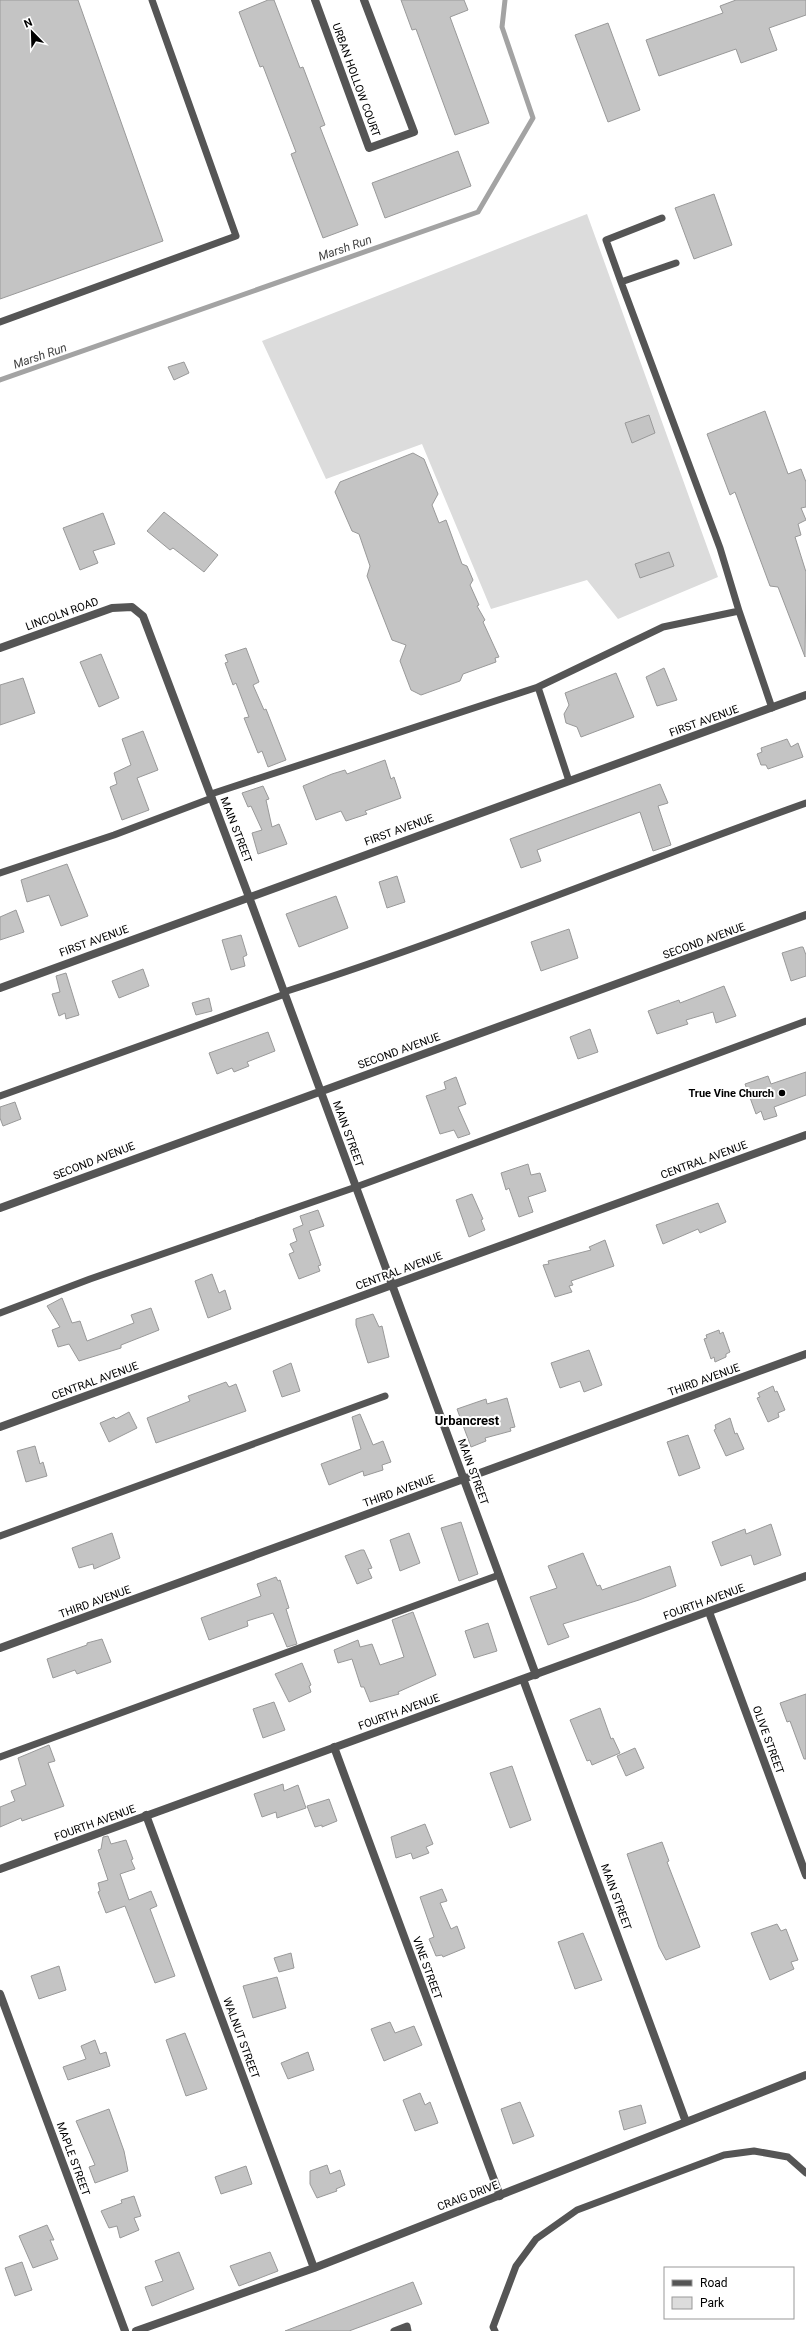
<svg xmlns="http://www.w3.org/2000/svg" width="806" height="2331" font-family="Roboto,sans-serif">
	<rect width="100%" height="100%" fill="#fff"/>
	<path fill="#dcdcdc" d="M587,214l131,363 -100,42 -31,-39 -96,29 -69,-165 -96,35 -64,-138z"/>
	<g fill="none" stroke-linecap="round" stroke-linejoin="round">
		<path stroke="#a3a3a3" stroke-width="5" d="M0,380l478,-168 55,-94 -31,-91 3,-27"/>
	</g>
	<path fill="#c4c4c4" stroke="#999" d="M0,0h78l85,241 -163,58z
		M268,0h6l26,68 3,-1 22,58 -5,2 38,98 -35,13 -32,-84 5,-2 -33,-86 -3,1 -21,-55z
		M401,0h63l4,10 -18,7 39,106 -34,12 -39,-106 -4,1z
		M736,0h70v15l-37,13 8,22 -36,13 -5,-14 -77,27 -13,-36 77,-27 -3,-7z
		M608,23l32,87 -32,12 -33,-87z
		M458,151l13,35 -86,32 -13,-35z
		M714,194l18,51 -38,14 -19,-51z
		M184,362l5,11 -15,7 -6,-13z
		M765,411l23,63 13,-5 5,13v25l-5,1 5,12 -8,4 3,11 -6,2 11,35 -1,85 -27,-70 -8,-1 -35,-94 -5,3 -23,-61z
		M649,415l6,18 -23,10 -7,-20z
		M413,453l11,6 14,35 -6,11 7,18 7,-3 16,44 5,2 6,14 -3,5 9,20 -2,1 8,14 -2,2 16,35 -4,1 1,4 -33,12 -3,7 -39,14 -10,-5 -11,-29 6,-16 -14,-5 -25,-64 3,-10 -11,-32 -7,-3 -17,-39 5,-10z
		M164,512l54,43 -14,17 -31,-24 -3,2 -23,-19z
		M103,513l12,31 -22,7 5,12 -18,7 -17,-42z
		M669,552l5,14 -34,12 -5,-14z
		M246,648l13,34 -6,3 11,25 2,-1 20,51 -18,7 -6,-16 -4,2 -14,-35 5,-1 -13,-34 -3,2 -8,-22 3,-1 -3,-7z
		M101,654l18,44 -20,9 -19,-45z
		M664,668l13,32 -20,6 -11,-29z
		M616,673l18,44 -53,20 -4,-10 -11,-4 -2,-9 5,-9 -4,-12z
		M23,678l12,35 -35,12v-40z
		M143,731l15,39 -21,8 12,32 -27,10 -12,-33 7,-3 -3,-11 17,-8 -9,-26z
		M787,739l4,8 7,-4 5,14 -35,12 -2,-4h-5l-4,-11 5,-2 -1,-4z
		M385,760l6,19 3,-2 7,21 -36,13 2,3 -21,7 -5,-10 -25,9 -13,-34 29,-12 13,-4 2,4z
		M660,784l8,19 -10,3 13,39 -18,6 -13,-39 -103,38 4,11 -20,7 -11,-29z
		M263,786l6,13 -3,1 6,27 7,-3 8,20 -29,10 -6,-21 10,-3 -11,-24 -3,1 -6,-14z
		M67,864l21,52 -27,10 -12,-31 -22,7 -6,-22z
		M397,876l8,26 -18,6 -8,-26z
		M336,896l12,32 -49,19 -13,-33z
		M16,910l8,22 -24,8v-23z
		M569,929l9,29 -37,13 -10,-29z
		M241,935l6,20 -4,2 2,9 -14,4 -9,-30z
		M801,947h2l3,8v21l-15,5 -9,-28z
		M143,969l6,17 -30,12 -7,-17z
		M66,973l13,42 -13,4 -1,-6 -6,3 -7,-22 8,-2 -4,-16z
		M724,986l12,30 -20,7 -3,-11 -27,8 2,4 -31,10 -9,-23 31,-11 1,3z
		M209,998l3,13 -16,4 -4,-12z
		M590,1029l8,23 -20,7 -8,-22z
		M268,1032l7,19 -28,11 2,4 -15,6 -2,-4 -15,6 -8,-21z
		M806,1072v23l-32,12 3,9 -13,4 -3,-9 -5,3 -11,-30 23,-8 3,8z
		M456,1077l10,27 -8,3 12,27 -12,4 -4,-8 -14,4 -14,-38 20,-7 -2,-7z
		M15,1102l6,17 -18,7 -3,-8v-11z
		M528,1164l3,11 9,-2 6,18 -18,6 5,15 -14,5 -10,-29 -3,2 -5,-17z
		M472,1194l11,25 -2,1 4,10 -16,7 -13,-37z
		M718,1203l8,19 -26,11 -2,-4 -35,15 -7,-19z
		M318,1210l6,16 -15,5 12,34 -3,1 2,5 -21,8 -10,-25 5,-2 -4,-8 7,-3 -4,-12 10,-4 -3,-9z
		M605,1240l9,26 -43,15 2,4 -4,1 3,6 -17,5 -12,-32 6,-1 -1,-3 43,-11 -2,-3z
		M212,1274l7,19 6,-3 6,19 -23,9 -13,-37z
		M62,1298l10,25 8,-2 7,20 47,-18 -3,-8 20,-7 8,22 -38,15v3l-42,13 -10,-17 -11,3 -6,-17 8,-3 -13,-21z
		M373,1314l6,13 3,-1 7,31 -21,6 -12,-38v-6z
		M719,1330l1,4 3,-2 7,20 -4,2v3l-11,5 -1,-5 -3,2 -7,-20 3,-1 -1,-3z
		M589,1350l13,35 -18,7 -4,-11 -20,7 -9,-25z
		M291,1363l9,28 -18,6 -9,-26z
		M226,1382l3,5 7,-3 10,27 -90,32 -9,-25 43,-17 -2,-5z
		M773,1386l2,6 2,-1 8,19 -7,3 1,4 -11,5 -11,-24 3,-1 -2,-4z
		M507,1398l8,29 -5,1 1,3 -26,7 1,3 -15,6 -14,-38 29,-10 1,5z
		M129,1412l8,16 -28,14 -9,-19 14,-6 2,2z
		M360,1414l13,31 10,-4 8,21 -9,3 1,5 -19,6 -1,-5 -34,14 -8,-21 40,-15 -9,-32z
		M730,1418l5,16 2,-1 7,16 -18,7 -12,-26 2,-1 -1,-4z
		M688,1435l12,33 -21,8 -12,-34z
		M35,1446l5,18 3,-2 4,14 -21,6 -9,-31z
		M461,1522l17,52 -19,7 -18,-53z
		M771,1524l10,31 -27,10 -3,-10 -30,11 -9,-24 33,-13 1,5z
		M112,1533l8,25 -26,11 -1,-5 -14,4 -7,-20z
		M409,1533l11,30 -20,8 -10,-31z
		M361,1550h3l8,18 -4,1 4,9 -15,6 -12,-28z
		M583,1553l14,33 3,-1 2,5 68,-24 6,20 -37,14 -76,24 6,13 -21,8 -18,-48 27,-9 -9,-22z
		M276,1577l2,4 2,-1 9,28 -3,1 11,35 -10,3 -14,-34 -26,8 1,5 -39,14 -8,-22 60,-22 -4,-12z
		M413,1612l23,63 -38,17 1,2 -29,8 -6,-15h-3l-9,-28 -14,4 -4,-13 24,-10 2,7 12,-3 8,21 24,-8 -12,-37z
		M488,1623l9,28 -23,7 -9,-27z
		M102,1639l9,23 -34,12 -2,-4 -22,8 -6,-19 40,-14v-2z
		M302,1663l9,22 -2,1 2,6 -22,10 -14,-28z
		M806,1694v65h-2l-14,-38 -3,1 -7,-19z
		M274,1702l11,28 -22,8 -10,-29z
		M600,1708l11,31 2,-1 7,15 -28,12 -2,-5 -3,1 -17,-41z
		M49,1745l6,16 -7,2 16,43 -42,15 -1,-3 -21,9v-20l15,-6 -4,-10 15,-6 -8,-27z
		M635,1748l9,20 -18,8 -9,-20z
		M512,1766l19,54 -21,8 -20,-55z
		M283,1784l1,7 14,-6 8,23 -29,10 -1,-6 -14,5 -8,-23z
		M329,1799l8,22 -15,6v-2l-7,2 -8,-21z
		M425,1824l8,20 -7,3 3,6 -16,6 -2,-6 -15,5 -5,-21z
		M108,1836l3,8 15,-4 7,19 -2,1 4,9 -15,5 9,26 22,-9 6,15 -7,3 25,67 -20,7 -30,-77 -19,7 -8,-21 2,-1 -2,-8 10,-3 -10,-30 3,-1 2,-12z
		M662,1842l7,19 -2,1 33,85 -34,13 -7,-13 -32,-93z
		M442,1889l5,12 -7,2 11,26 6,-3 8,22 -22,9 -1,-2 -6,1 -7,-17 5,-2 -14,-40z
		M777,1924l4,7 5,-2 12,31 -7,2 3,7 -24,11 -19,-47z
		M583,1933l19,47 -27,9 -17,-47z
		M291,1953l3,15 -15,4 -5,-14z
		M59,1966l7,24 -27,9 -8,-23z
		M277,1977l9,31 -33,10 -10,-32z
		M390,2022l5,11 19,-7 8,19 -38,16 -13,-32z
		M185,2033l22,56 -21,7 -20,-56z
		M95,2040l5,14 6,-2 4,14 -42,14 -5,-13 23,-8 -5,-13z
		M308,2052l6,18 -26,9 -7,-16z
		M420,2093l5,12 5,-3 8,21 -23,8 -12,-31z
		M520,2102l14,34 -21,8 -12,-35z
		M641,2105l5,18 -22,7 -5,-19z
		M109,2109l15,42 4,20 -33,12 -6,-16 6,-2 -19,-44z
		M327,2165l3,9 10,-4 5,15 -9,4 1,2 -20,7 -7,-14v-13z
		M246,2166l6,18 -31,10 -6,-17z
		M134,2196l7,20 -7,2 5,12 -19,8 -3,-12 -8,2 -8,-17 21,-8 -1,-3z
		M47,2225l7,15h-4l8,19 -25,9 -14,-32z
		M179,2252l15,37 -42,17 -7,-19 18,-6 -8,-20z
		M270,2252l8,19 -39,15 -9,-20z
		M22,2262l10,28 -17,6 -10,-28z
		M413,2282l9,22 -73,27h-64z"/>
	<g fill="none" stroke-linecap="round" stroke-linejoin="round">
		<path stroke="#555" stroke-width="7" d="M676,263l-55,19 99,266 19,63
			M621,282l-15,-42 56,-22
			M0,322l236,-86 -84,-236
			M538,687l125,-60 76,-16 33,97
			M211,794l327,-107 31,94
			M0,873l114,-38 98,-37
			M284,992c176,-56 348,-127 522,-189
			M0,1096l285,-102
			M0,1313l90,-34 266,-92 450,-166
			M0,1536l385,-140
			M0,1757l499,-182
			M394,2331l13,-5 1,5
			M495,2331l-2,-4 23,-61 20,-27 41,-29 147,-55 30,-4 34,6 18,16"/>
		<path stroke="#555" stroke-width="8" d="M315,0l54,148 45,-16 -50,-132
			M0,648l112,-40 20,-1 11,9 106,281 287,778
			M0,988l806,-293
			M0,1208l806,-293
			M0,1427l806,-292
			M709,1612l97,263
			M0,1648l806,-294
			M523,1679l163,443
			M334,1747l166,449
			M146,1815l168,453
			M0,1869l806,-293
			M0,1994l125,337
			M136,2331l178,-63 492,-193"/>
	</g>
	<circle fill="#000" stroke="#fff" stroke-width="1.5" cx="782" cy="1093" r="4"/>
	<g text-anchor="middle" dominant-baseline="central" stroke-width="4" stroke-linejoin="round" paint-order="stroke">
		<g font-size="11" fill="#000" stroke="#fff">
			<text transform="translate(356 80) rotate(70)">URBAN HOLLOW COURT</text>
			<text transform="translate(62 614) rotate(-20)">LINCOLN ROAD</text>
			<text transform="translate(704 721) rotate(-20)">FIRST AVENUE</text>
			<text transform="translate(236 830) rotate(69)">MAIN STREET</text>
			<text transform="translate(399 830) rotate(-20)">FIRST AVENUE</text>
			<text transform="translate(94 941) rotate(-20)">FIRST AVENUE</text>
			<text transform="translate(704 941) rotate(-20)">SECOND AVENUE</text>
			<text transform="translate(399 1051) rotate(-20)">SECOND AVENUE</text>
			<text transform="translate(348 1134) rotate(70)">MAIN STREET</text>
			<text transform="translate(704 1160) rotate(-20)">CENTRAL AVENUE</text>
			<text transform="translate(94 1161) rotate(-21)">SECOND AVENUE</text>
			<text transform="translate(399 1271) rotate(-20)">CENTRAL AVENUE</text>
			<text transform="translate(704 1380) rotate(-20)">THIRD AVENUE</text>
			<text transform="translate(95 1381) rotate(-20)">CENTRAL AVENUE</text>
			<text transform="translate(473 1472) rotate(70)">MAIN STREET</text>
			<text transform="translate(399 1491) rotate(-20)">THIRD AVENUE</text>
			<text transform="translate(95 1602) rotate(-20)">THIRD AVENUE</text>
			<text transform="translate(704 1602) rotate(-20)">FOURTH AVENUE</text>
			<text transform="translate(399 1712) rotate(-20)">FOURTH AVENUE</text>
			<text transform="translate(768 1740) rotate(70)">OLIVE STREET</text>
			<text transform="translate(95 1823) rotate(-20)">FOURTH AVENUE</text>
			<text transform="translate(616 1897) rotate(70)">MAIN STREET</text>
			<text transform="translate(427 1968) rotate(70)">VINE STREET</text>
			<text transform="translate(241 2038) rotate(70)">WALNUT STREET</text>
			<text transform="translate(73 2159) rotate(70)">MAPLE STREET</text>
			<text transform="translate(468 2196) rotate(-21)">CRAIG DRIVE</text>
		</g>
		<g font-size="11" font-weight="bold" fill="#000" stroke="#fff" text-anchor="end">
			<text x="774" y="1093">True Vine Church</text>
		</g>
		<g font-size="12" font-style="italic" fill="#444" stroke="#fff">
			<text transform="translate(345 248) rotate(-19)">Marsh Run</text>
			<text transform="translate(40 356) rotate(-19)">Marsh Run</text>
		</g>
		<g font-size="13" font-weight="bold" fill="#000" stroke="#fff">
			<text x="467" y="1420">Urbancrest</text>
		</g>
	</g>
	<rect x="664" y="2267" width="130" height="52" fill="#ffffff" stroke="#999999"/>
	<rect x="672" y="2280" width="20" height="6" fill="#555555" stroke="#999999"/>
	<text x="700" y="2287" font-size="12" fill="#000000">Road</text>
	<rect x="672" y="2297" width="20" height="12" fill="#dcdcdc" stroke="#999999"/>
	<text x="700" y="2307" font-size="12" fill="#000000">Park</text>
	<g transform="translate(32 32) rotate(337)" stroke="#ffffff" stroke-width="3" paint-order="stroke">
	<path d="M0-3L7 15L0 10L-7 15Z" fill="#000000"/>
	<text y="-6" font-size="11" font-weight="bold" text-anchor="middle" fill="#000000">N</text>
	</g>
</svg>
